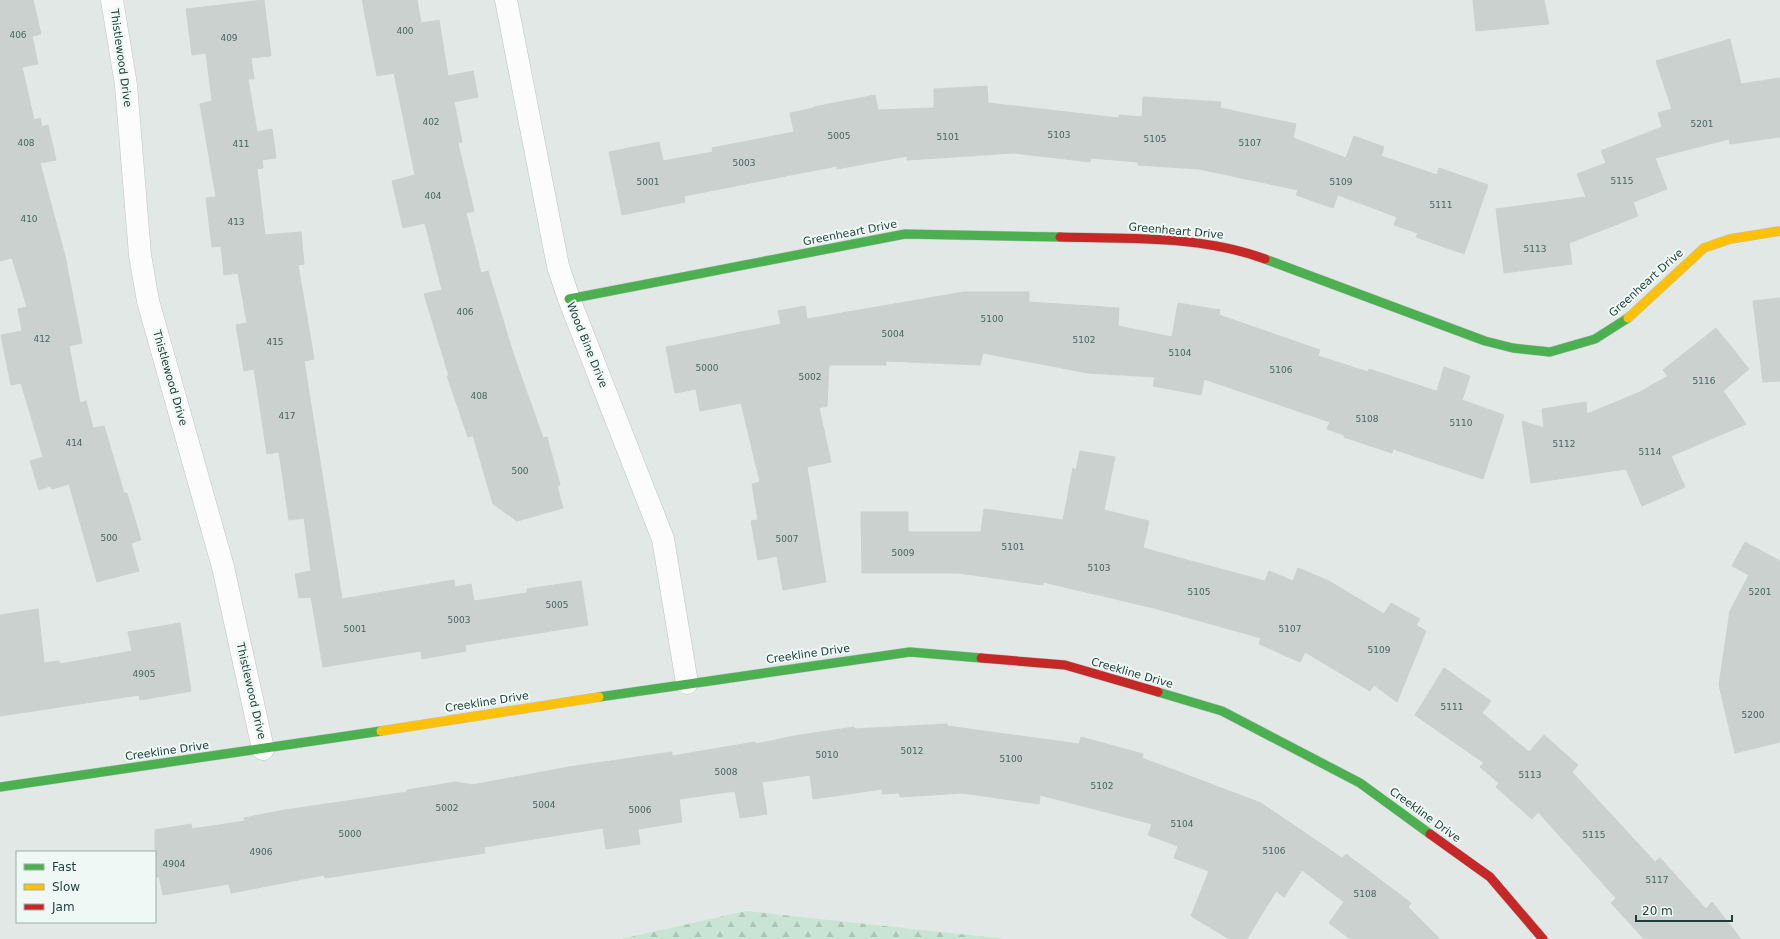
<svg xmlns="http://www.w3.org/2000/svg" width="1780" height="939" font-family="'DejaVu Sans',sans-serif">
	<defs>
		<pattern id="forest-firs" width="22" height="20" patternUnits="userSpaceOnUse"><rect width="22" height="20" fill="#c9e4d4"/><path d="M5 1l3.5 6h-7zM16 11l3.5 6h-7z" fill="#acc5b7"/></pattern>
	</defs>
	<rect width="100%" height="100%" fill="#e2e8e6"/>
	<path fill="url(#forest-firs)" d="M746,911l259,28h-384z"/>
	<path fill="#cad1cf" stroke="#cad1cf" d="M0,0h33l8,34 -9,2 6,28 -16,3 12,53 6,-2 2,9 6,-2 8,35 -16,3 25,93 17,87 -13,3 11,57 6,-2 7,27 11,-2 20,67h3l14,47 -10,3 8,28 -42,11 -28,-98 -17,5 -2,-3 -11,4 -9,-29 13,-4 -22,-74 -10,2 -10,-50 21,-4 -4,-22 9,-2 -15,-49 -12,3z
		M264,0l7,56 -20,2 3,21h-6l9,53 15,-3 4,29 -14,2 1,8 -6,1 8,66 36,-3 3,32 -6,1 16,94 -10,2 38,238 112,-19 1,7 16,-3 3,17 53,-8v-4l54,-8 7,44 -123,20 1,6 -44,8 -1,-8 -98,16 -12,-70 -12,1 -4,-24 16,-3 -7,-53 -15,2 -10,-68 -12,2 -13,-85 -10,2 -8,-46 11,-2 -9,-50 -14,2 -3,-29 -9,1 -6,-49 10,-1 -16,-93 12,-3 -6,-48 -14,2 -6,-46z
		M362,0h55l4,23 18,-3 9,56 25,-5 5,26 -24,5 8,40 -4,1 16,68 -8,2 15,60 7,-2 25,82 30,85 4,-1 13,48 -3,1 6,22 -46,13 -24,-17 -20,-69 -5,2 -21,-61h2l-25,-82 18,-4 -17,-67 -22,5 -11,-47 23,-6 -21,-102 -17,3z
		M1473,0h71l5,24 -73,7z
		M1730,39l11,45 39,-6v59l-50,7 -1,-5 -74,19 12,31 -34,13 5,14 -69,27 3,21 -68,9 -8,-64 90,-12 -9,-23 29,-11 -5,-12 61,-24 -4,-14 14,-4 -16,-48z
		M987,86l1,17 131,15v-3l23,2 1,-20 78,5 -1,6 76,16 -3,14 53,20 8,-22 30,11 -3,9 56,19 2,-7 49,17 -24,69 -48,-17 2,-4 -24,-8 3,-8 -59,-22 -5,13 -37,-13 2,-5 -99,-21 -61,-4v-3l-47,-4 -1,4 -76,-9 -107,7v-4l-70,13v-3l-153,30 1,6 -63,13 -13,-63 50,-10 4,19 50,-9 -1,-4 82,-16 -4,-19 24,-5v-1l61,-12 3,15 56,-2v-19z
		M964,292h65v10l90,6 -1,18 54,11 6,-34 42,7 -1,5 101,35 -2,6 50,16 1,-3 64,21 4,1 7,-24 26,9 -8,24 42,15 -21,64 -90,-30 -1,4 -48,-16v-2l-17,-6 3,-7 -126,-43 -3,16 -48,-9 2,-9 -67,-4 -105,-20 -3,12 -94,-4v4h-57l-2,41 -8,2 12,54 -24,5 19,115 -43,8 -6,-34 -19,4 -7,-39 7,-1 -6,-36 8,-2 -19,-79 -41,8 -4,-22 -21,4 -9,-46 115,-23 -3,-13 27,-5 2,13z
		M1780,298v83l-17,1 -10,-81z
		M1716,328l33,41 -26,22 23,33 -75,32 14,31 -43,19 -16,-37 -95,14 -9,-62 22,7 -2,-19 44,-7 1,12 53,-22 28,-16 -5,-6z
		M1080,451l35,6 -11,53 45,11 -6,27 122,33 4,-10 24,10 5,-13 31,13 55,33 7,-11 29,16 -4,6 10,6 -29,71 -23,-17 -4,6 -65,-39 -5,10 -41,-18 2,-6 -107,-30 -111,-26v3l-84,-12h-97l-1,-61h47v20h73l3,-23 79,11 10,-52 3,2z
		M1745,542l35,19v181l-45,11 -16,-68 11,-74 19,-36 -17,-9z
		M38,609l6,54 15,-2 1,3 72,-13 -4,-19 52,-9 11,68 -51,9 -1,-5 -139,21v-101z
		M1444,668l47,33 -9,12 47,39 15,-17 34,30 -6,7 83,90 5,-4 46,51 6,-7 29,37h-97l-33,-36 5,-5 -78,-86 -6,7 -36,-32 3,-4 -19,-16 4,-4 -69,-48z
		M947,724v2l132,18 2,-7 62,17 -1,4 119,45 81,55 4,-4 65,49 -3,4 32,32h-90l-21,-16 15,-21 -42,-32 -18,27 -8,-6 -29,48h-18l-38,-23 18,-45 -35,-13 4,-12 -30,-11 4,-11 -112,-29 -1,9 -77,-11 -62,4 -1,-4 -17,1v-5l-69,10 -3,-24 -48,7 5,32 -27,4 -5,-27 -56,8 3,23 -44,7 2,15 -34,5 -3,-21 -119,19 1,6 -160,25 -1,-3 -93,18 -2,-9 -66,11 -4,-19 -4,1v-47l36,-6 1,5 53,-8 -1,-3 35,-7 128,-19v-2l49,-8 16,3 97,-18 103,-15v4l83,-14 1,2 38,-8 60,-9 1,2z"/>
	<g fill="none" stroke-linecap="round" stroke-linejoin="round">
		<g stroke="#bfc5c3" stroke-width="23">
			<path id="street" d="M112,0l14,85 14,170 8,46 75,266 40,182
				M506,0l52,266 11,33 94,240 24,144"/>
		</g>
		<g stroke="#bdc6c4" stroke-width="10">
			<path id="fast" d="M1265,259l220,82 28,7 37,4 45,-13 33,-21
				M569,299l336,-65 155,3
				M1158,692l64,19 138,72 70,51
				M599,697l311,-45 71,6
				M0,787l381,-56"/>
		</g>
		<g stroke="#bdc6c4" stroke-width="10">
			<path id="slow" d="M1628,318l76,-70 26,-9 50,-8
				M381,731l218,-34"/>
		</g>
		<g stroke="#bdc6c4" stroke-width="10">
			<path id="jam" d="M1060,237c68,2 140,-2 205,22
				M981,658l84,7 93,27
				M1430,834l60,43 53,62"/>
		</g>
		<use href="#street" stroke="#fbfcfb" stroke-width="22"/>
		<use href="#fast" stroke="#4caf50" stroke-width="9"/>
		<use href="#slow" stroke="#ffc107" stroke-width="9"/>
		<use href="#jam" stroke="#c62828" stroke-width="9"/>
	</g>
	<g text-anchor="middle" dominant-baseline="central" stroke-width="4" stroke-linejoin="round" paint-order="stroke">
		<g font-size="9" fill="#4a645f">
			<text x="405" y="31">400</text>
			<text x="18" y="35">406</text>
			<text x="229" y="38">409</text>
			<text x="431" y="122">402</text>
			<text x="1702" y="124">5201</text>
			<text x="1059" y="135">5103</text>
			<text x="839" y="136">5005</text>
			<text x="948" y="137">5101</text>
			<text x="1155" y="139">5105</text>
			<text x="26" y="143">408</text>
			<text x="1250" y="143">5107</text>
			<text x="241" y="144">411</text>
			<text x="744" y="163">5003</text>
			<text x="1622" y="181">5115</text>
			<text x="648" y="182">5001</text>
			<text x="1341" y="182">5109</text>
			<text x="433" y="196">404</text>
			<text x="1441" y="205">5111</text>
			<text x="29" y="219">410</text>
			<text x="236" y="222">413</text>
			<text x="1535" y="249">5113</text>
			<text x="465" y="312">406</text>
			<text x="992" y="319">5100</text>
			<text x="893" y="334">5004</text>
			<text x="42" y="339">412</text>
			<text x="1084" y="340">5102</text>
			<text x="275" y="342">415</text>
			<text x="1180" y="353">5104</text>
			<text x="707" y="368">5000</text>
			<text x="1281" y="370">5106</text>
			<text x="810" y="377">5002</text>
			<text x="1704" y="381">5116</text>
			<text x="479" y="396">408</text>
			<text x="287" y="416">417</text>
			<text x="1367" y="419">5108</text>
			<text x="1461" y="423">5110</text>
			<text x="74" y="443">414</text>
			<text x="1564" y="444">5112</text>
			<text x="1650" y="452">5114</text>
			<text x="520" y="471">500</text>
			<text x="109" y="538">500</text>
			<text x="787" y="539">5007</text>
			<text x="1013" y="547">5101</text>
			<text x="903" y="553">5009</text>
			<text x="1099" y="568">5103</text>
			<text x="1199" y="592">5105</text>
			<text x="1760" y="592">5201</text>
			<text x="557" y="605">5005</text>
			<text x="459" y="620">5003</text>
			<text x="355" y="629">5001</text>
			<text x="1290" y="629">5107</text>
			<text x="1379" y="650">5109</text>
			<text x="144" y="674">4905</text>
			<text x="1452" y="707">5111</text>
			<text x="1753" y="715">5200</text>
			<text x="912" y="751">5012</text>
			<text x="827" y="755">5010</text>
			<text x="1011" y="759">5100</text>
			<text x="726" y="772">5008</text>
			<text x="1530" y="775">5113</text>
			<text x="1102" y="786">5102</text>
			<text x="544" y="805">5004</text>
			<text x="447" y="808">5002</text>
			<text x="640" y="810">5006</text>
			<text x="1182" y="824">5104</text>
			<text x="350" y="834">5000</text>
			<text x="1594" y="835">5115</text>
			<text x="1274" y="851">5106</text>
			<text x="261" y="852">4906</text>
			<text x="174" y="864">4904</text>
			<text x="1657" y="880">5117</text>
			<text x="1365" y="894">5108</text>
		</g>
		<g font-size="11" fill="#1e3e39" stroke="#eff8f5">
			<text transform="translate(121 58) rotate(82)">Thistlewood Drive</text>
			<text transform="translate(1176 231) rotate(5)">Greenheart Drive</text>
			<text transform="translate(850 233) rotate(-11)">Greenheart Drive</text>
			<text transform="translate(1646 283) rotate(-42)">Greenheart Drive</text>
			<text transform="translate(587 345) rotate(68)">Wood Bine Drive</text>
			<text transform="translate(170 378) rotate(74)">Thistlewood Drive</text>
			<text transform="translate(808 654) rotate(-8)">Creekline Drive</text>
			<text transform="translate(1132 673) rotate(16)">Creekline Drive</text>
			<text transform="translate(251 691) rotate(77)">Thistlewood Drive</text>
			<text transform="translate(487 702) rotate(-9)">Creekline Drive</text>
			<text transform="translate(167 751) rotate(-8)">Creekline Drive</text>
			<text transform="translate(1425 815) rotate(36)">Creekline Drive</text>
		</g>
	</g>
	<rect x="16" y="851" width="140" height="72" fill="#eff8f5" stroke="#9baeaa"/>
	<rect x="24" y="864" width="20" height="6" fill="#4caf50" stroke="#9baeaa"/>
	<text x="52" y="871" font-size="12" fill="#1e3e39">Fast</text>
	<rect x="24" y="884" width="20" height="6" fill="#ffc107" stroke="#9baeaa"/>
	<text x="52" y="891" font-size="12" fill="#1e3e39">Slow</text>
	<rect x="24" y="904" width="20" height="6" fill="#c62828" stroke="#9baeaa"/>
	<text x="52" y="911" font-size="12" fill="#1e3e39">Jam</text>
	<path d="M1636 915v6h96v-6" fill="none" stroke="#1e3e39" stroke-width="2"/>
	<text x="1642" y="915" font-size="12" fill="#1e3e39" stroke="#eff8f5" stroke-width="3" paint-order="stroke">20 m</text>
</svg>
